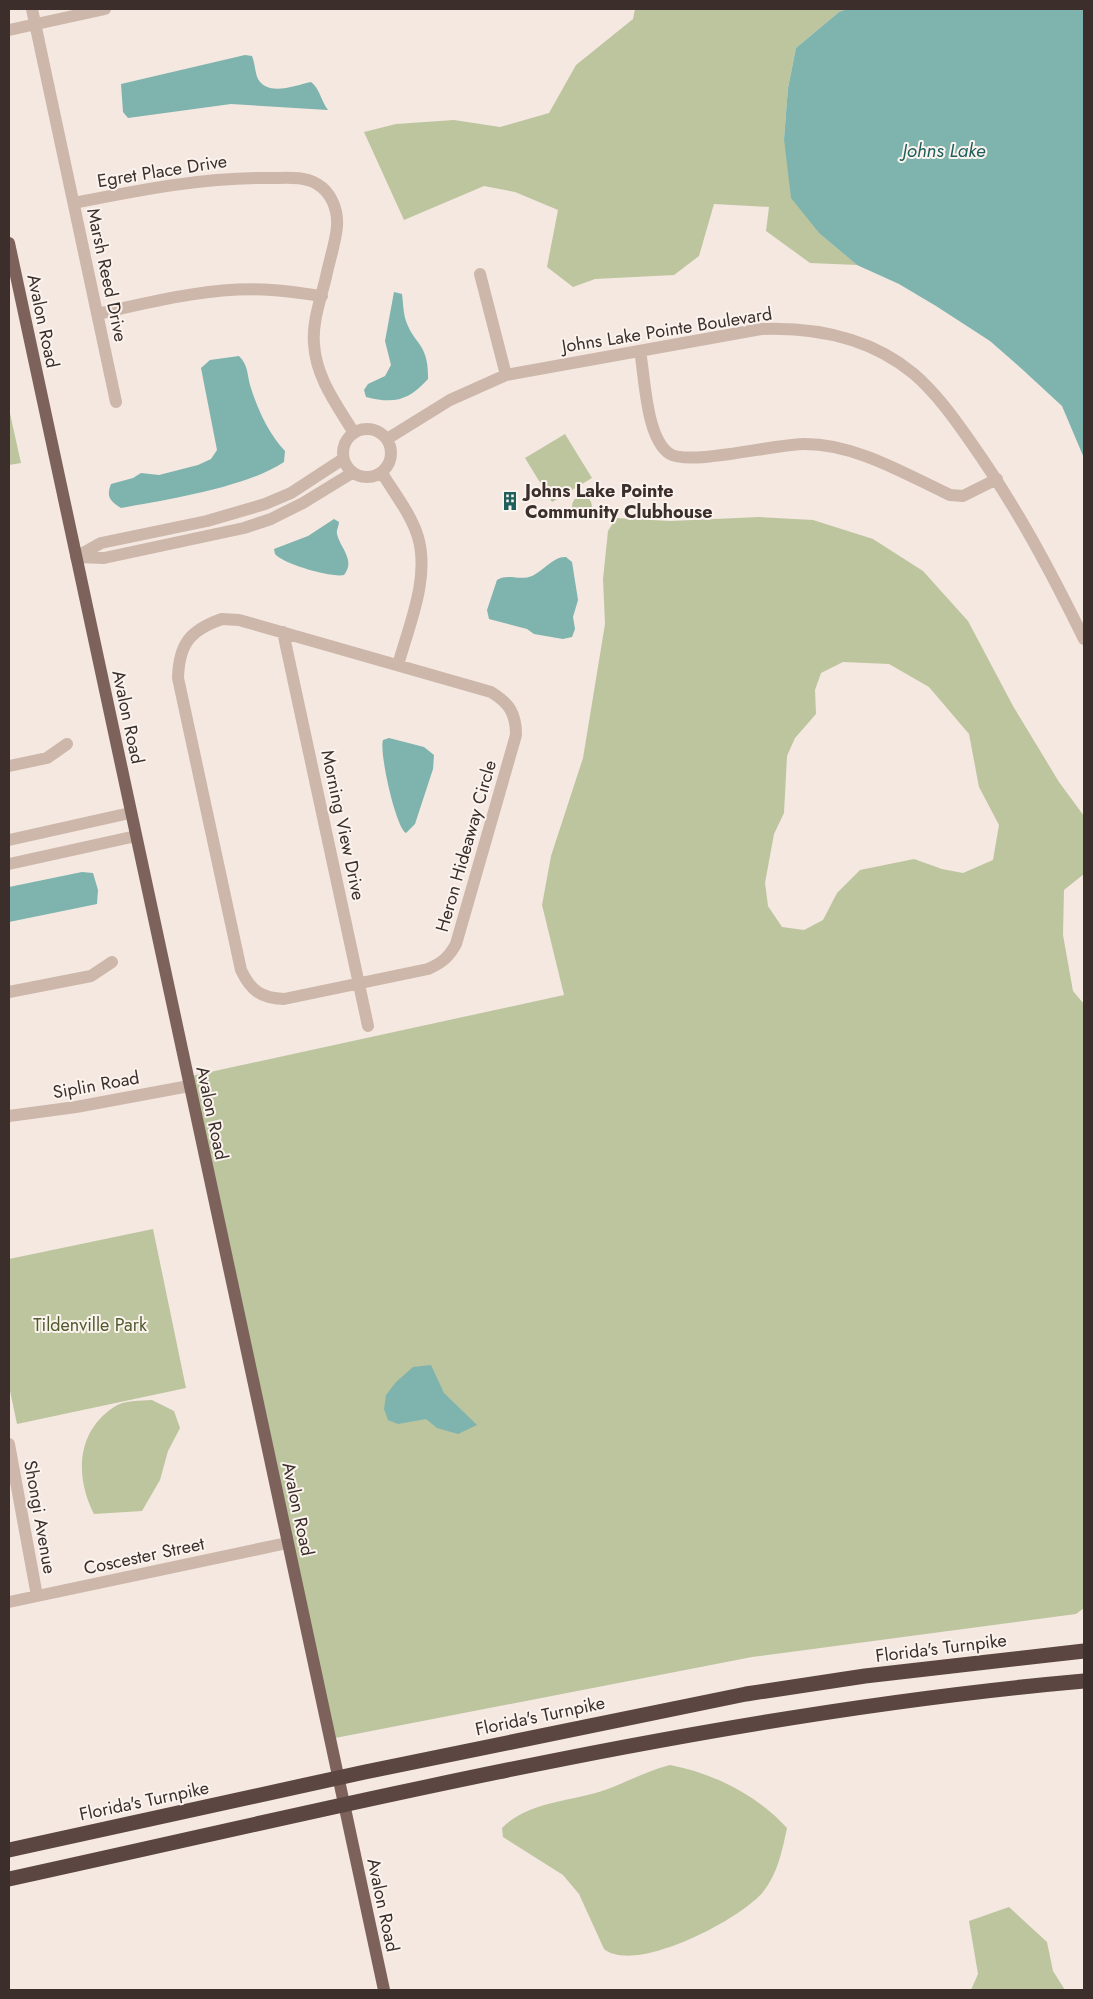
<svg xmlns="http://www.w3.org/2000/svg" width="1093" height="1999" font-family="Jost,sans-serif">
	<rect width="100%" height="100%" fill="#f4e8e1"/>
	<path fill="#bdc59f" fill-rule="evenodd" d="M635,9h212l-8,3 -43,36 -8,40 -4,51 36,95 37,31 -47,-2 -44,-32 3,-24 -55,-3 -15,52 -25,19 -79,4 -22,8 -26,-20 11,-57 -43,-18 -31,-6 -80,34 -40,-88 32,-8 58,-4 46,7 49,-14 27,-48 57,-46z
		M9,409l12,54 -12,2z
		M565,434l27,44 -40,24 -27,-44z
		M572 506a10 10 0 1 1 20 0a10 10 0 1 1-20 0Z
		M759,517l54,3 60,19 50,32 45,50 45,85 46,76 25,34v58l-20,16 -1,45 10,56 11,13v604l-8,6 -324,43 -422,82 -143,-662 377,-82 -22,-90 9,-49 32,-98 22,-134 -2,-45 5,-48 8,-13 54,3zM843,662l46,2 40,23 40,47 10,53 20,38 -6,35 -30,13 -21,-4 -28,-10 -54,11 -23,23 -14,27 -19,10 -22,-3 -14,-21 -3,-23 9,-49 10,-21 3,-57 8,-18 21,-24 -1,-24 6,-17z
		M153,1229l33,159 -169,36 -8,-38v-127z
		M152,1400l22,11 6,17 -12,23 -8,29 -18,31 -48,3c-19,-37 -18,-82 20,-107 10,-7 26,-6 38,-7z
		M670,1765c43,8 87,30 117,63 -5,23 -9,45 -24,64 -22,27 -128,83 -159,57l-25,-55 -16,-19 -60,-38 -1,-9c27,-27 68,-26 103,-38 22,-8 42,-19 65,-25z
		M1009,1907l38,35 6,29 12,19h-94l7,-16 -9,-53z"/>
	<path fill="#7eb3ae" d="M847,9h237v449l-22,-52 -39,-36 -33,-29 -54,-35 -37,-22 -42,-19 -37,-31 -29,-36 -7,-59 4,-51 8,-40 43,-36z
		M245,55l7,1c3,7 3,17 6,23 10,18 38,6 53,3 9,7 10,19 17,28l-97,-6 -103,14 -5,-6 -2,-28z
		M394,292l8,2c1,7 1,16 3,24 8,27 24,24 23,61 -20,22 -34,25 -62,18l-2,-7 4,-6 17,-8 6,-11 -6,-24z
		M239,356c9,9 8,17 11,29 7,23 18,48 35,66l-1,11c-37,25 -117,38 -163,46 -11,-7 -15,-11 -10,-24l22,-6 8,-5 18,2 39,-10 13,-6 6,-9 -16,-82 9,-8z
		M334,519l5,3c0,4 -3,8 -2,12 3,14 19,26 7,41 -12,3 -61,-11 -69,-21l-1,-5 34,-13z
		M566,557l6,5 6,38 -5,17 2,12 -3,8 -9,2 -29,-5 -7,-5 -38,-10 -2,-9 10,-30c11,-7 23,1 35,-4 11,-5 22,-20 34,-19z
		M389,738l35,9 10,8 -1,14 -18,55 -9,9c-10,-5 -27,-80 -23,-93z
		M82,872l11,1 5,17 -1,14 -88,18v-35z
		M431,1365l13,28 33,32 -19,9 -21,-6 -11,-9 -28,5 -10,-4 -4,-11 2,-14 10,-13 17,-15z"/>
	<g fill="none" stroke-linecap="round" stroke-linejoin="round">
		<path stroke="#cdb7ab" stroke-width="12" d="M32,9l84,393
			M9,30l96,-21
			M74,203c66,-13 130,-26 198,-25 14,0 32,-2 45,6 14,8 21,25 20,42 -1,16 -8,35 -11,51 -5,21 -14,45 -12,67 2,34 23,61 40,89
			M480,274l26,101
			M97,314c57,-13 116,-28 175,-24 17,1 33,4 50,6
			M640,351c5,27 6,88 30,103 20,12 105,-10 135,-10 51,0 100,30 145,51l13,1 34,-17
			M343 453a24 24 0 1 1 48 0a24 24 0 1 1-48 0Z
			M387,439l63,-39 56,-25 255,-46c54,-2 110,9 153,45 22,19 40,44 56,67 46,65 79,127 114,198
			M382,473c12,20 29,41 36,64 12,41 -9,88 -20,128
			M76,557l28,1 140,-30 27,-9 32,-16 49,-30
			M76,557l25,-14 106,-22 58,-17 26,-11 52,-34
			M222,619l17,1 252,72c18,11 25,21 25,43l-60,209c-7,13 -14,19 -28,25l-144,30c-23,-1 -33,-8 -43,-29l-63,-292c1,-34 12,-48 44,-59z
			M283,632l85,394
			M9,766l38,-8 20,-14
			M9,840l121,-27
			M9,864l127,-28
			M9,992l82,-16 21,-14
			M9,1116l67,-9 113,-21
			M9,1444l28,152
			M9,1602l278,-59"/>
		<path stroke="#7d625b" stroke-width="12" d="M9,243l375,1747"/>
		<path stroke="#5c4642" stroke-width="15" d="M9,1850l356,-78 381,-78 119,-18 219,-25
			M9,1879c356,-78 711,-166 1075,-198"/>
	</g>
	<defs>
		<g id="building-bare" transform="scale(1.5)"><path d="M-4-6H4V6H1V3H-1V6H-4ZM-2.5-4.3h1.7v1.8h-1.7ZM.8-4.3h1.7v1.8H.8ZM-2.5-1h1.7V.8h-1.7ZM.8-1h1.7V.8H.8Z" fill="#1e5f5b" stroke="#fbf3ee" stroke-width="2.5" paint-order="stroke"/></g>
	</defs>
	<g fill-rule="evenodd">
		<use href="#building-bare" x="510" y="501"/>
	</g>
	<g text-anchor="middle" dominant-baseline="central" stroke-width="4" stroke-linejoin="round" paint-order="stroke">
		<g font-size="18" fill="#3b2e2b" stroke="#fbf3ee">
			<text transform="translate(162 171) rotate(-9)">Egret Place Drive</text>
			<text transform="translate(107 275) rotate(78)">Marsh Reed Drive</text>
			<text transform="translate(43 321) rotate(78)">Avalon Road</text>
			<text transform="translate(667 330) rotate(-9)">Johns Lake Pointe Boulevard</text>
			<text transform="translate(128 717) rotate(78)">Avalon Road</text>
			<text transform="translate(343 825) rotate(78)">Morning View Drive</text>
			<text transform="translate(466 846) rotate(-74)">Heron Hideaway Circle</text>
			<text transform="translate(96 1085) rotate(-10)">Siplin Road</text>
			<text transform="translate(212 1113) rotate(78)">Avalon Road</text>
			<text transform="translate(298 1509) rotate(78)">Avalon Road</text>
			<text transform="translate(40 1517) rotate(80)">Shongi Avenue</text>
			<text transform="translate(144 1556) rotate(-12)">Coscester Street</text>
			<text transform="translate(941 1648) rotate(-7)">Florida's Turnpike</text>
			<text transform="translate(540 1716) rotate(-12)">Florida's Turnpike</text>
			<text transform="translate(144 1801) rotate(-12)">Florida's Turnpike</text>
			<text transform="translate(383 1905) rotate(78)">Avalon Road</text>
		</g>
		<g font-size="18" font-weight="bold" fill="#3b2e2b" stroke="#fbf3ee" text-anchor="start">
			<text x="525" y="491">Johns Lake Pointe<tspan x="525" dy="21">Community Clubhouse</tspan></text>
		</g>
		<g font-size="18" fill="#505b2d" stroke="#fbf3ee">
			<text x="90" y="1325">Tildenville Park</text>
		</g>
		<g font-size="19" font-style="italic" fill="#1e5f5b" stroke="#fbf3ee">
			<text x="944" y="150">Johns Lake</text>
		</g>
	</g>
	<rect width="1093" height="1999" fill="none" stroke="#3b2e2b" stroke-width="20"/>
</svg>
